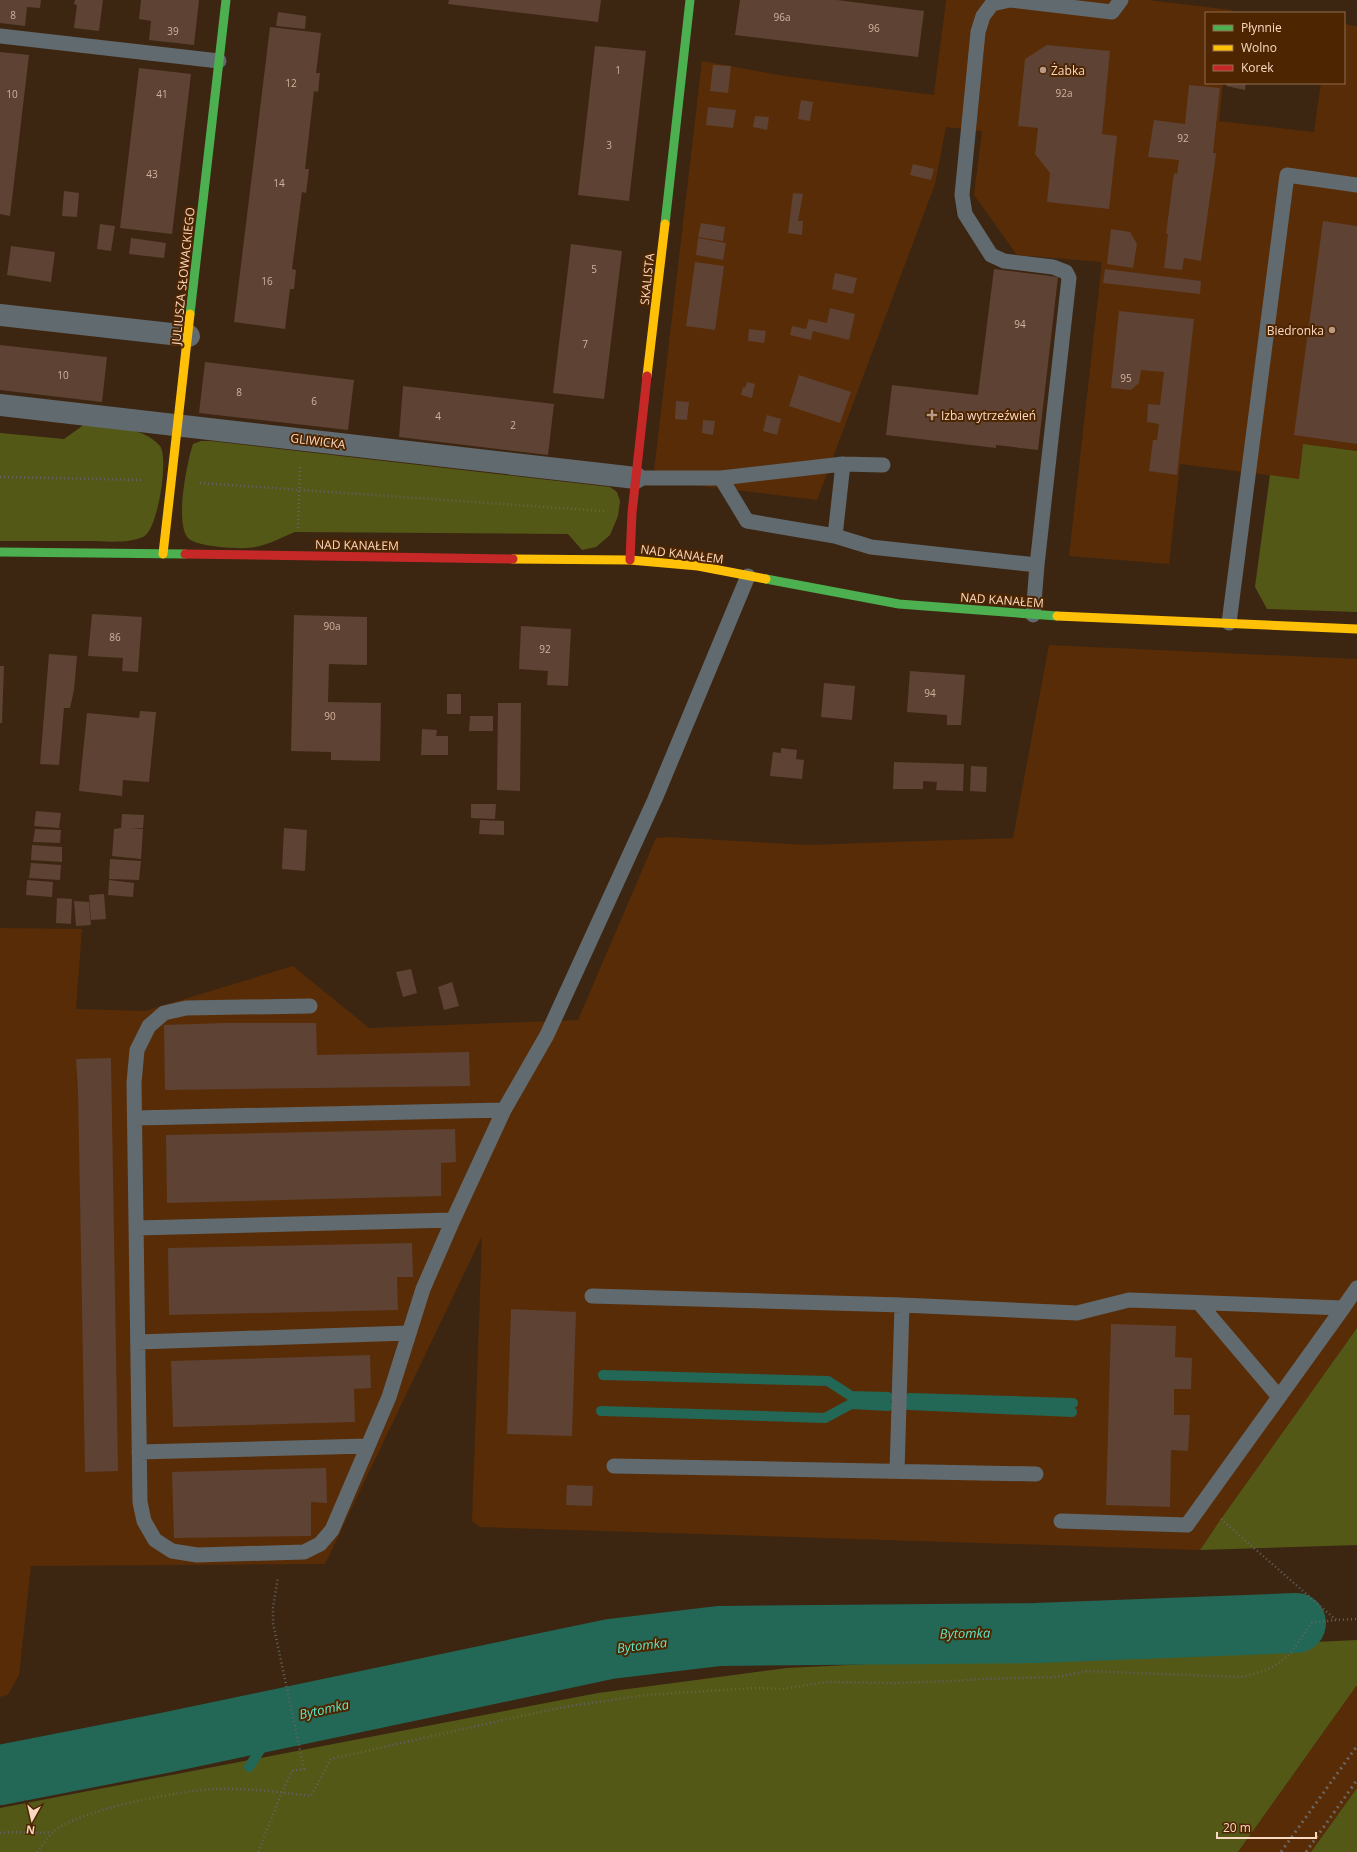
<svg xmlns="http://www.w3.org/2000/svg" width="1357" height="1852" font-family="'Open Sans',sans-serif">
	<rect width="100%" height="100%" fill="#3c2612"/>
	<path fill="#582c06" d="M946,0h202l84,10v3h-26v70h17l-4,38 95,11 7,-49h23v-59l13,2v425l-54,-7 -4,35 -119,-15 -11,100 -100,-8 33,-294 -85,-7 -43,-60 8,-64 -36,-4 -11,57 -118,316 -164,-20 49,-419 82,15 150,19z
		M1049,645l308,14v669l-157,222 -720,-23 -8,-6 10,-285 -157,328 -294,2 -12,109 -11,20 -8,2v-769l82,1 -6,80 69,2 148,-45 76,62 209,-8 78,-182 12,-1 138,8 207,-7z
		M1357,1685v103l-46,64h-73z"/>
	<path fill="#545817" d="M85,424c24,3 58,2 75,22 9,11 -2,85 -17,91 -16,7 -38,4 -55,4 -29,0 -58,0 -88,0v-108l64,6z
		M201,441h10l399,46 7,5 3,9 -2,15 -8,19 -14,12 -14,3 -14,-16 -273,-2c-13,5 -27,13 -40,15 -12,3 -56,0 -66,-8 -15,-13 -2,-77 4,-95z
		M1303,444l54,7v161l-90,-3 -12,-22 15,-112 29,4z
		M1357,1328v217l-157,5 21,-31z
		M1357,1640v45l-119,167h-1238v-44l598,-115 189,-25z
		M1357,1788v64h-46z"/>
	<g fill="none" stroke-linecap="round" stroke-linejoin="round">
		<path stroke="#236856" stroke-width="10" d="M603,1375l225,6 23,15 37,1
			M910,1398l163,5
			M909,1405l163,7
			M601,1411l224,7 26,-14 37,2
			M249,1767l32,-49"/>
		<path stroke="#236856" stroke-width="60" d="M0,1775l164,-32 446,-94 109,-13 317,-3 260,-10"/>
	</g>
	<path fill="#5e4234" d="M0,0h41l-1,8 -13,-1 -2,19 -25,-3z
		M75,0h28l-4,31 -25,-3 3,-23 -3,-1z
		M141,0h58l-5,45 -45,-5 2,-19 -12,-2z
		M449,0h152l-3,22 -150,-18z
		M740,0h97l87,11 -6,46 -183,-22z
		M278,12l28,4 -1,13 -29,-3z
		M270,27l51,6 -5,40h4l-2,19 -4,-1 -9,78h4l-3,24 -4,-1 -10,77 4,1 -2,19h-4l-5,40 -51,-7z
		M1047,45l63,6 -8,83 15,2 -8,73 -62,-7 3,-29 -15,-19 3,-26 -20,-2 7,-67z
		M595,46l51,5 -17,150 -51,-6z
		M0,52l29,3 -19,161 -10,-2z
		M713,65l18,1 -3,27 -18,-2z
		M139,68l52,6 -19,160 -52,-6z
		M1227,83h19l-1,7 -19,-4z
		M1189,85l31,3 -7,65h3l-1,9 -14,99 -17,-3 -2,12 -18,-2 4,-34h-2l8,-61 3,1 2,-14 -31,-3 6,-37 31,4z
		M801,100l12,2 -3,19 -12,-2z
		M708,107l28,3 -3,18 -27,-3z
		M755,116l14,1 -2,13 -14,-3z
		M913,164l21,5 -3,11 -21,-5z
		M64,191l15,2 -2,24 -15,-1z
		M793,193l10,1 -5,27h5l-1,14 -14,-2z
		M1323,221l34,5v218l-63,-9z
		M701,223l24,4 -2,14 -25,-4z
		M100,224l15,2 -4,25 -14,-2z
		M1111,229l19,3 7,12 -4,24 -26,-4z
		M131,238l35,5 -2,15 -35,-4z
		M698,238l28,5 -3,17 -27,-5z
		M571,244l51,7 -18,148 -51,-6z
		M11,246l44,6 -4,30 -44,-7z
		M695,262l29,4 -9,64 -29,-4z
		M994,269l64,8 -20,173 -42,-5v3l-110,-13 6,-50 86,10z
		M1105,269l96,12 -1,13 -97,-11z
		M835,273l22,5 -4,16 -21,-5z
		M830,308l25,6 -6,26 -36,-9 -2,9 -21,-5 2,-9 14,3 3,-10 18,4z
		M1119,311l75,8 -17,156 -28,-4 4,-31h4l2,-16 -12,-2 1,-18 12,1 4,-33 -23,-2 -2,13 -8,7 -20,-2z
		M749,329l17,2 -2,12 -16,-2z
		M0,345l107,12 -5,45 -102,-12z
		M205,362l149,18 -6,50 -149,-17z
		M799,375l52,17 -11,31 -51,-17z
		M747,382l8,2 -3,14 -11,-3 2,-8 2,1z
		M403,386l151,18 -6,51 -149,-18z
		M676,401l13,1 -2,18 -12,-1z
		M767,415l14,4 -4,16 -14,-4z
		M703,420l12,1 -2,14 -11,-2z
		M92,614l50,3 -4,55 -16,-1 1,-13 -35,-2z
		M294,615l73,2v48l-38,-1 -1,38 53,1 -1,58 -49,-1v-8l-40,-1z
		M521,626l50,3 -3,57 -21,-1 1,-14 -29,-2z
		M49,654l28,2 -3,34 -4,18h-6l-5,57 -19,-1z
		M0,666h4l-2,57h-2z
		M910,671l55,4 -4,50h-14v-10l-40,-3z
		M824,683l31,3 -3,34 -31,-3z
		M447,694h14v20h-14z
		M498,703h23l-1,88 -23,-1z
		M140,711l16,1 -7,70 -26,-2 -1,16 -43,-5 8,-78 52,5z
		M470,716h23v15h-24z
		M422,729l15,1 -1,6h12v19h-27z
		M781,748l16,2 -1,9 8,1 -2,19 -32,-3 3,-24 8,1z
		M894,762l70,2 -1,27 -27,-1 1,-8 -14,-1v8h-30z
		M971,766l16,1 -1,25 -16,-1z
		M471,804h25l-1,15 -24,-1z
		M36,811l25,2 -2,15 -25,-2z
		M122,814l22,1 -1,13h-13l13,1 -2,30 -29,-3 2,-27 7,-1z
		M480,820l24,1v14l-25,-1z
		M284,828l23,2 -2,41 -23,-2z
		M35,829l26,1 -1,13 -27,-1z
		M32,845l30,2v15l-31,-2z
		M110,859l31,2 -2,19 -30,-1z
		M31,863l30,2 -1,15 -31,-2z
		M27,880l26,2 -1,15 -26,-2z
		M109,880l25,3 -1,14 -25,-2z
		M104,894l2,25 -15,1 -2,-25z
		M57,898l15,1 -1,25 -15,-1z
		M74,901l15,1 2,23 -15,1z
		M411,969l6,24 -14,4 -7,-25z
		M452,982l7,24 -15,4 -6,-23z
		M224,1023h92l1,32 152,-3 1,34 -305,4 -1,-65z
		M111,1058l7,413 -33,1 -7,-382 -2,-31z
		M455,1129l1,33 -15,1v33l-274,7 -1,-68z
		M412,1243l1,34h-16l1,33 -229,5 -1,-67z
		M511,1309l65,3 -4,124 -65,-2z
		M1111,1324l65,2 -1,31 17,1 -1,31h-17v26h16l-2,36 -17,-1 -1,57 -64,-2z
		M370,1355l1,33 -17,1 1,33 -182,5 -2,-66z
		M326,1468l1,35 -16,-1v34l-137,2 -2,-66z
		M567,1485l26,1 -1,20 -26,-1z"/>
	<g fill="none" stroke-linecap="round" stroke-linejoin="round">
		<path stroke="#646360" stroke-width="2.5" stroke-dasharray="1 3" stroke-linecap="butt" d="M0,477l143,3
			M200,483l404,28
			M298,528l2,-61
			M1221,1519l115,101 21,-1
			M0,1833c18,-2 34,1 52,-1
			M37,1852c5,-6 10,-14 15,-19 23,-23 131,-43 164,-44 31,-1 64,3 95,7l20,-37 190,-43 49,-10 76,-11 108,-7 28,1 44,-7 69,1 59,-2 28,-2 75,-2 29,-6 155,6c42,-9 48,-20 70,-54l25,-3
			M258,1852l24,-60 10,-21 12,-2 -31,-146v-15l5,-31"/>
		<path stroke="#616a6f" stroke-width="15" d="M1010,0l-18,4 -9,12 -5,16 -16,163 3,19 26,41 13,6 49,6 13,5 3,6 -32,287 -4,50
			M1011,0l101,12 9,-12
			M0,36l219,25
			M636,478h85l122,-14 40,1
			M721,478l26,43 88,15 8,-72
			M835,536l36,11 166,18
			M1229,623l58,-448 70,10
			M310,1006l-124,2 -22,5 -15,13 -12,24 -3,33 6,419 4,19 11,19 17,11 25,4 107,-3 16,-8 12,-14 57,-133 34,-108 30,-69 51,-110 43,-75 108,-236 93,-223
			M135,1118l369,-8
			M136,1228l317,-8
			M592,1296l310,9 175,8 52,-13 214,8 14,-20
			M1199,1303l80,94
			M138,1342l270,-9
			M139,1452l229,-6
			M614,1466l422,8
			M897,1471l5,-166
			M1061,1521l126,4 156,-217"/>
		<path stroke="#616a6f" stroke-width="22" d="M0,315l189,21
			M0,405l636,73"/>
		<path stroke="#4caf50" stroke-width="9" d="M665,224l25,-224
			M190,314l36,-314
			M0,552l185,2
			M766,579l133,25 158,12"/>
		<path stroke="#ffc107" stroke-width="9" d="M647,376l18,-152
			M163,554l27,-240
			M513,559l117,1 68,6 68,13
			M1057,616l300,13"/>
		<path stroke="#c62828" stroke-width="9" d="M185,554l328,5
			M630,560l2,-47 15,-137"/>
		<path stroke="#6a6762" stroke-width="3" stroke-dasharray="2 4" stroke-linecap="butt" d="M1281,1852l76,-106
			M1306,1852l51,-72"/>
	</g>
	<g fill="#b89a85" stroke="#4d2501" stroke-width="1.5">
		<circle cx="1043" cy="70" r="4"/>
		<circle cx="1332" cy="330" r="4"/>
		<path d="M930 409h4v4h4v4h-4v4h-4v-4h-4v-4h4z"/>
	</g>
	<g text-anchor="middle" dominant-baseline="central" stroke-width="4" stroke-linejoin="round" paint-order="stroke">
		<g font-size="10" fill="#d3b39f">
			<text x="13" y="15">8</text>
			<text x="782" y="17">96a</text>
			<text x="874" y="28">96</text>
			<text x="173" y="31">39</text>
			<text x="618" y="70">1</text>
			<text x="291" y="83">12</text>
			<text x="1064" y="93">92a</text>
			<text x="12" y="94">10</text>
			<text x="162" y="94">41</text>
			<text x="1183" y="138">92</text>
			<text x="609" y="145">3</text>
			<text x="152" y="174">43</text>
			<text x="279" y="183">14</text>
			<text x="594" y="269">5</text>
			<text x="267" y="281">16</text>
			<text x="1020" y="324">94</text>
			<text x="585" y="344">7</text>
			<text x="63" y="375">10</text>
			<text x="1126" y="378">95</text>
			<text x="239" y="392">8</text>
			<text x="314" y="401">6</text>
			<text x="438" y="416">4</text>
			<text x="513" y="425">2</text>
			<text x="332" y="626">90a</text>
			<text x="115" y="637">86</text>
			<text x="545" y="649">92</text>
			<text x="930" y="693">94</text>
			<text x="330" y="716">90</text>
		</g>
		<g font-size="12" fill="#fad9c3" stroke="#4d2501" text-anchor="start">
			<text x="1051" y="70">Żabka</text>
			<text x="1324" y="330" text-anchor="end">Biedronka</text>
			<text x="941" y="415">Izba wytrzeźwień</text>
		</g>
		<g font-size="12" fill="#fad9c3" stroke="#4d2501">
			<text transform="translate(183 276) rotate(-84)">JULIUSZA SŁOWACKIEGO</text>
			<text transform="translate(647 279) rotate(-84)">SKALISTA</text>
			<text transform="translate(318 441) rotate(7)">GLIWICKA</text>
			<text transform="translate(357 545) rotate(1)">NAD KANAŁEM</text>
			<text transform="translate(682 554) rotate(7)">NAD KANAŁEM</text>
			<text transform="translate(1002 600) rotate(4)">NAD KANAŁEM</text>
		</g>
		<g font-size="13" font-style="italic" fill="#5de8c9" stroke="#4d2501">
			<text transform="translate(965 1633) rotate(-1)">Bytomka</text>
			<text transform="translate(642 1645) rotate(-7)">Bytomka</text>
			<text transform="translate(324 1709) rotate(-12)">Bytomka</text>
		</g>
	</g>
	<rect x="1205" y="12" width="140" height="72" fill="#4d2501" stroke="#926d4f"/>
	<rect x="1213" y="25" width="20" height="6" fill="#4caf50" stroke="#926d4f"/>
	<text x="1241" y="32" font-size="12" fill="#fad9c3">Płynnie</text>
	<rect x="1213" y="45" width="20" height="6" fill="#ffc107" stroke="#926d4f"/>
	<text x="1241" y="52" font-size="12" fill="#fad9c3">Wolno</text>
	<rect x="1213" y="65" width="20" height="6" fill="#c62828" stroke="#926d4f"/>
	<text x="1241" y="72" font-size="12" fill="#fad9c3">Korek</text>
	<g transform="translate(32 1820) rotate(188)" stroke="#4d2501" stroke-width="3" paint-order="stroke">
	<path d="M0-3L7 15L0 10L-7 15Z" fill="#fad9c3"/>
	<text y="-6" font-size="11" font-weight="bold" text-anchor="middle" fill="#fad9c3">N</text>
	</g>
	<path d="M1217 1832v6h99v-6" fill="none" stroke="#fad9c3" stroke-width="2"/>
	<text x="1223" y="1832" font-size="12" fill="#fad9c3" stroke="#4d2501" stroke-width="3" paint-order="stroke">20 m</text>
</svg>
